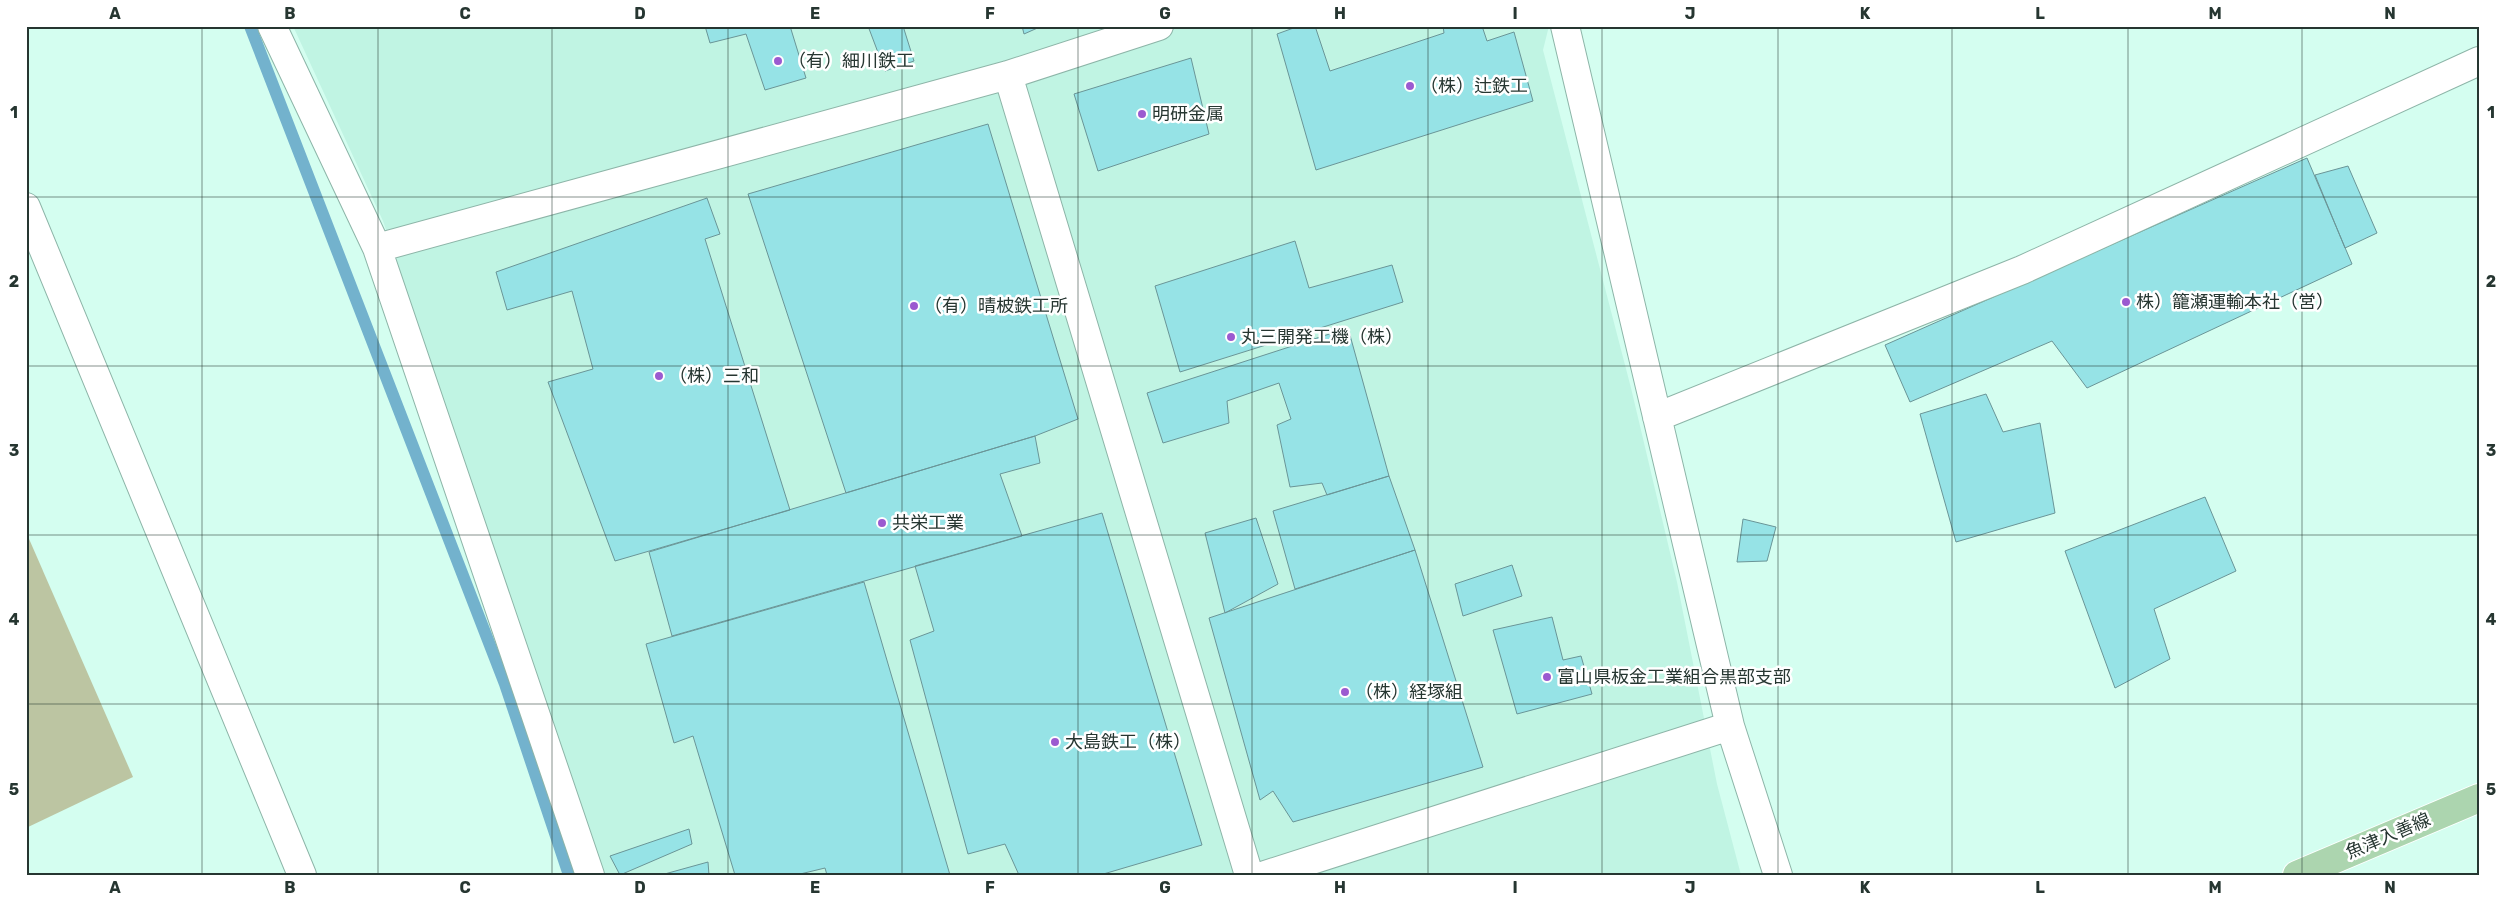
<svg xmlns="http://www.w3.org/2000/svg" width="2505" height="901" font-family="Rubik,'Noto Sans JP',sans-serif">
	<rect width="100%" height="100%" fill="#d4fef0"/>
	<path fill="#c0f4e3" d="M293,26h1256l-6,24 88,338 46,194 40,202 24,91h-1136l-222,-654z"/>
	<path fill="#bcc5a2" d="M26,532l107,245 -107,51z"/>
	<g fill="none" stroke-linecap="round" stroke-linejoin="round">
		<path stroke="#73b2cd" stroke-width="12" d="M250,26l255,658 64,191"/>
	</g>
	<path fill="#96e3e6" stroke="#6a9597" d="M705,26h85l16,52 -41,12 -19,-56 -36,9z
		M868,26h35l11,35 -29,10z
		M1022,26h20l-18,8z
		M1299,26h16l15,45 114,-38 -1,-7h39l5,15 27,-9 19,69 -217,69 -39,-136z
		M1191,58l18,76 -111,37 -24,-77z
		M988,124l90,295 -43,17 -189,57 -98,-299z
		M2307,158l45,106 -265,124 -35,-47 -142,61 -25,-57z
		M2348,166l29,67 -32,15 -30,-73z
		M707,198l13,36 -15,5 85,271 -175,51 -67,-179 45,-13 -21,-78 -65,19 -11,-38z
		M1295,241l14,47 83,-23 11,37 -223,70 -25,-86z
		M1348,328l41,148 -62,19 -5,-12 -32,4 -13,-62 14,-6 -12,-36 -52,18 2,22 -66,20 -16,-50z
		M1986,394l17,38 37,-9 15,90 -99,29 -36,-128z
		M1035,436l5,27 -40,11 22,62 -350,100 -23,-84z
		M1389,476l26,74 -120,39 -22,-78z
		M2205,497l31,74 -82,38 16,50 -55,29 -50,-137z
		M1102,513l100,332 -102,30h-81l-14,-31 -37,10 -58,-214 24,-9 -19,-65z
		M1256,518l22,66 -53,29 -20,-80z
		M1743,519l33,8 -9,34 -30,1z
		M1415,550l68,217 -190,55 -20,-31 -13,9 -51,-182z
		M1512,565l10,31 -59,20 -8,-32z
		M864,582l86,293h-123l-2,-7 -29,7h-61l-42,-139 -19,7 -28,-99z
		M1552,617l11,43 18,-4 11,38 -75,20 -24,-84z
		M689,829l3,15 -72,31 -10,-19z
		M708,862l1,13h-48z"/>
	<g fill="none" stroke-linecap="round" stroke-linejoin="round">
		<g stroke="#8db5a8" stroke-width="30">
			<path id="minor" d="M272,26l105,222 213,627
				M1565,26l165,700 48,149
				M1008,75l241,800
				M26,207l276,668
				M377,248l631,-173 151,-49
				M1657,417l365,-147 457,-209
				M1265,875l465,-149"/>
		</g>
		<g stroke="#fff" stroke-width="30">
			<path id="major" d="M2297,875l182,-77"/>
		</g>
		<use href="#minor" stroke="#fff" stroke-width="28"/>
		<use href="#major" stroke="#acd5af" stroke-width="28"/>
	</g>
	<path fill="none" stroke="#263631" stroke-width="1" stroke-opacity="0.55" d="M202,26v849M378,26v849M552,26v849M728,26v849M902,26v849M1078,26v849M1252,26v849M1428,26v849M1602,26v849M1778,26v849M1952,26v849M2128,26v849M2302,26v849M26,197h2453M26,366h2453M26,535h2453M26,704h2453"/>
	<g fill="#9b5ad0" stroke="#fff" stroke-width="2">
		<circle cx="778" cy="61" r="5"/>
		<circle cx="1410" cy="86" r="5"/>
		<circle cx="1142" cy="114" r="5"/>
		<circle cx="2126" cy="302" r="5"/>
		<circle cx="914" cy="306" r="5"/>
		<circle cx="1231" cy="337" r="5"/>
		<circle cx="659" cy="376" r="5"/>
		<circle cx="882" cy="523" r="5"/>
		<circle cx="1547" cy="677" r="5"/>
		<circle cx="1345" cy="692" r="5"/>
		<circle cx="1055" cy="742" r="5"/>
	</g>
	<g text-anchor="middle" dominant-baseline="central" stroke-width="5" stroke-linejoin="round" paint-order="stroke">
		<g font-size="18" fill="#263631" stroke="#fff" text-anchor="start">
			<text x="788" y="61">（有）細川鉄工</text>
			<text x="1420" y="86">（株）辻鉄工</text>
			<text x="1152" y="114">明研金属</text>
			<text x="2136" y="302">株）籠瀬運輸本社（営）</text>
			<text x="924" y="306">（有）晴柀鉄工所</text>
			<text x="1241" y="337">丸三開発工機（株）</text>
			<text x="669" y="376">（株）三和</text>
			<text x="892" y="523">共栄工業</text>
			<text x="1557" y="677">富山県板金工業組合黒部支部</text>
			<text x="1355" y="692">（株）経塚組</text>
			<text x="1065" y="742">大島鉄工（株）</text>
		</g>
		<g font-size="18" fill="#263631" stroke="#fff">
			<text transform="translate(2388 836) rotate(-23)">魚津入善線</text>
		</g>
	</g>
	<rect width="2505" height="901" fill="none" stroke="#ffffff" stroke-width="55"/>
	<rect x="28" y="28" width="2450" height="846" fill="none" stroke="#263631" stroke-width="2"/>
	<g font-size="16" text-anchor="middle" font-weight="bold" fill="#263631">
		<text x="115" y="19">A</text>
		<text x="290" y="19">B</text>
		<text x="465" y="19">C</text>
		<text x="640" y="19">D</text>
		<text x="815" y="19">E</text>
		<text x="990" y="19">F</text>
		<text x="1165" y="19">G</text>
		<text x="1340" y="19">H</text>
		<text x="1515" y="19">I</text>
		<text x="1690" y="19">J</text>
		<text x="1865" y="19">K</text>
		<text x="2040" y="19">L</text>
		<text x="2215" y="19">M</text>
		<text x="2390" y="19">N</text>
		<text x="14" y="118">1</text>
		<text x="2491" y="118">1</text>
		<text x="14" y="287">2</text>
		<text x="2491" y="287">2</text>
		<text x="14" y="456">3</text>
		<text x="2491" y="456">3</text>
		<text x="14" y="625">4</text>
		<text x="2491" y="625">4</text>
		<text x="14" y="795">5</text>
		<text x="2491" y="795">5</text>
		<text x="115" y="893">A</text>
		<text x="290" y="893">B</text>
		<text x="465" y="893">C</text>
		<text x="640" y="893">D</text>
		<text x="815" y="893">E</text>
		<text x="990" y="893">F</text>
		<text x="1165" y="893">G</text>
		<text x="1340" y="893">H</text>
		<text x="1515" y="893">I</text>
		<text x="1690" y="893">J</text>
		<text x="1865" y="893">K</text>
		<text x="2040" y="893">L</text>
		<text x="2215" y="893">M</text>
		<text x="2390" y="893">N</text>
	</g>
</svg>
